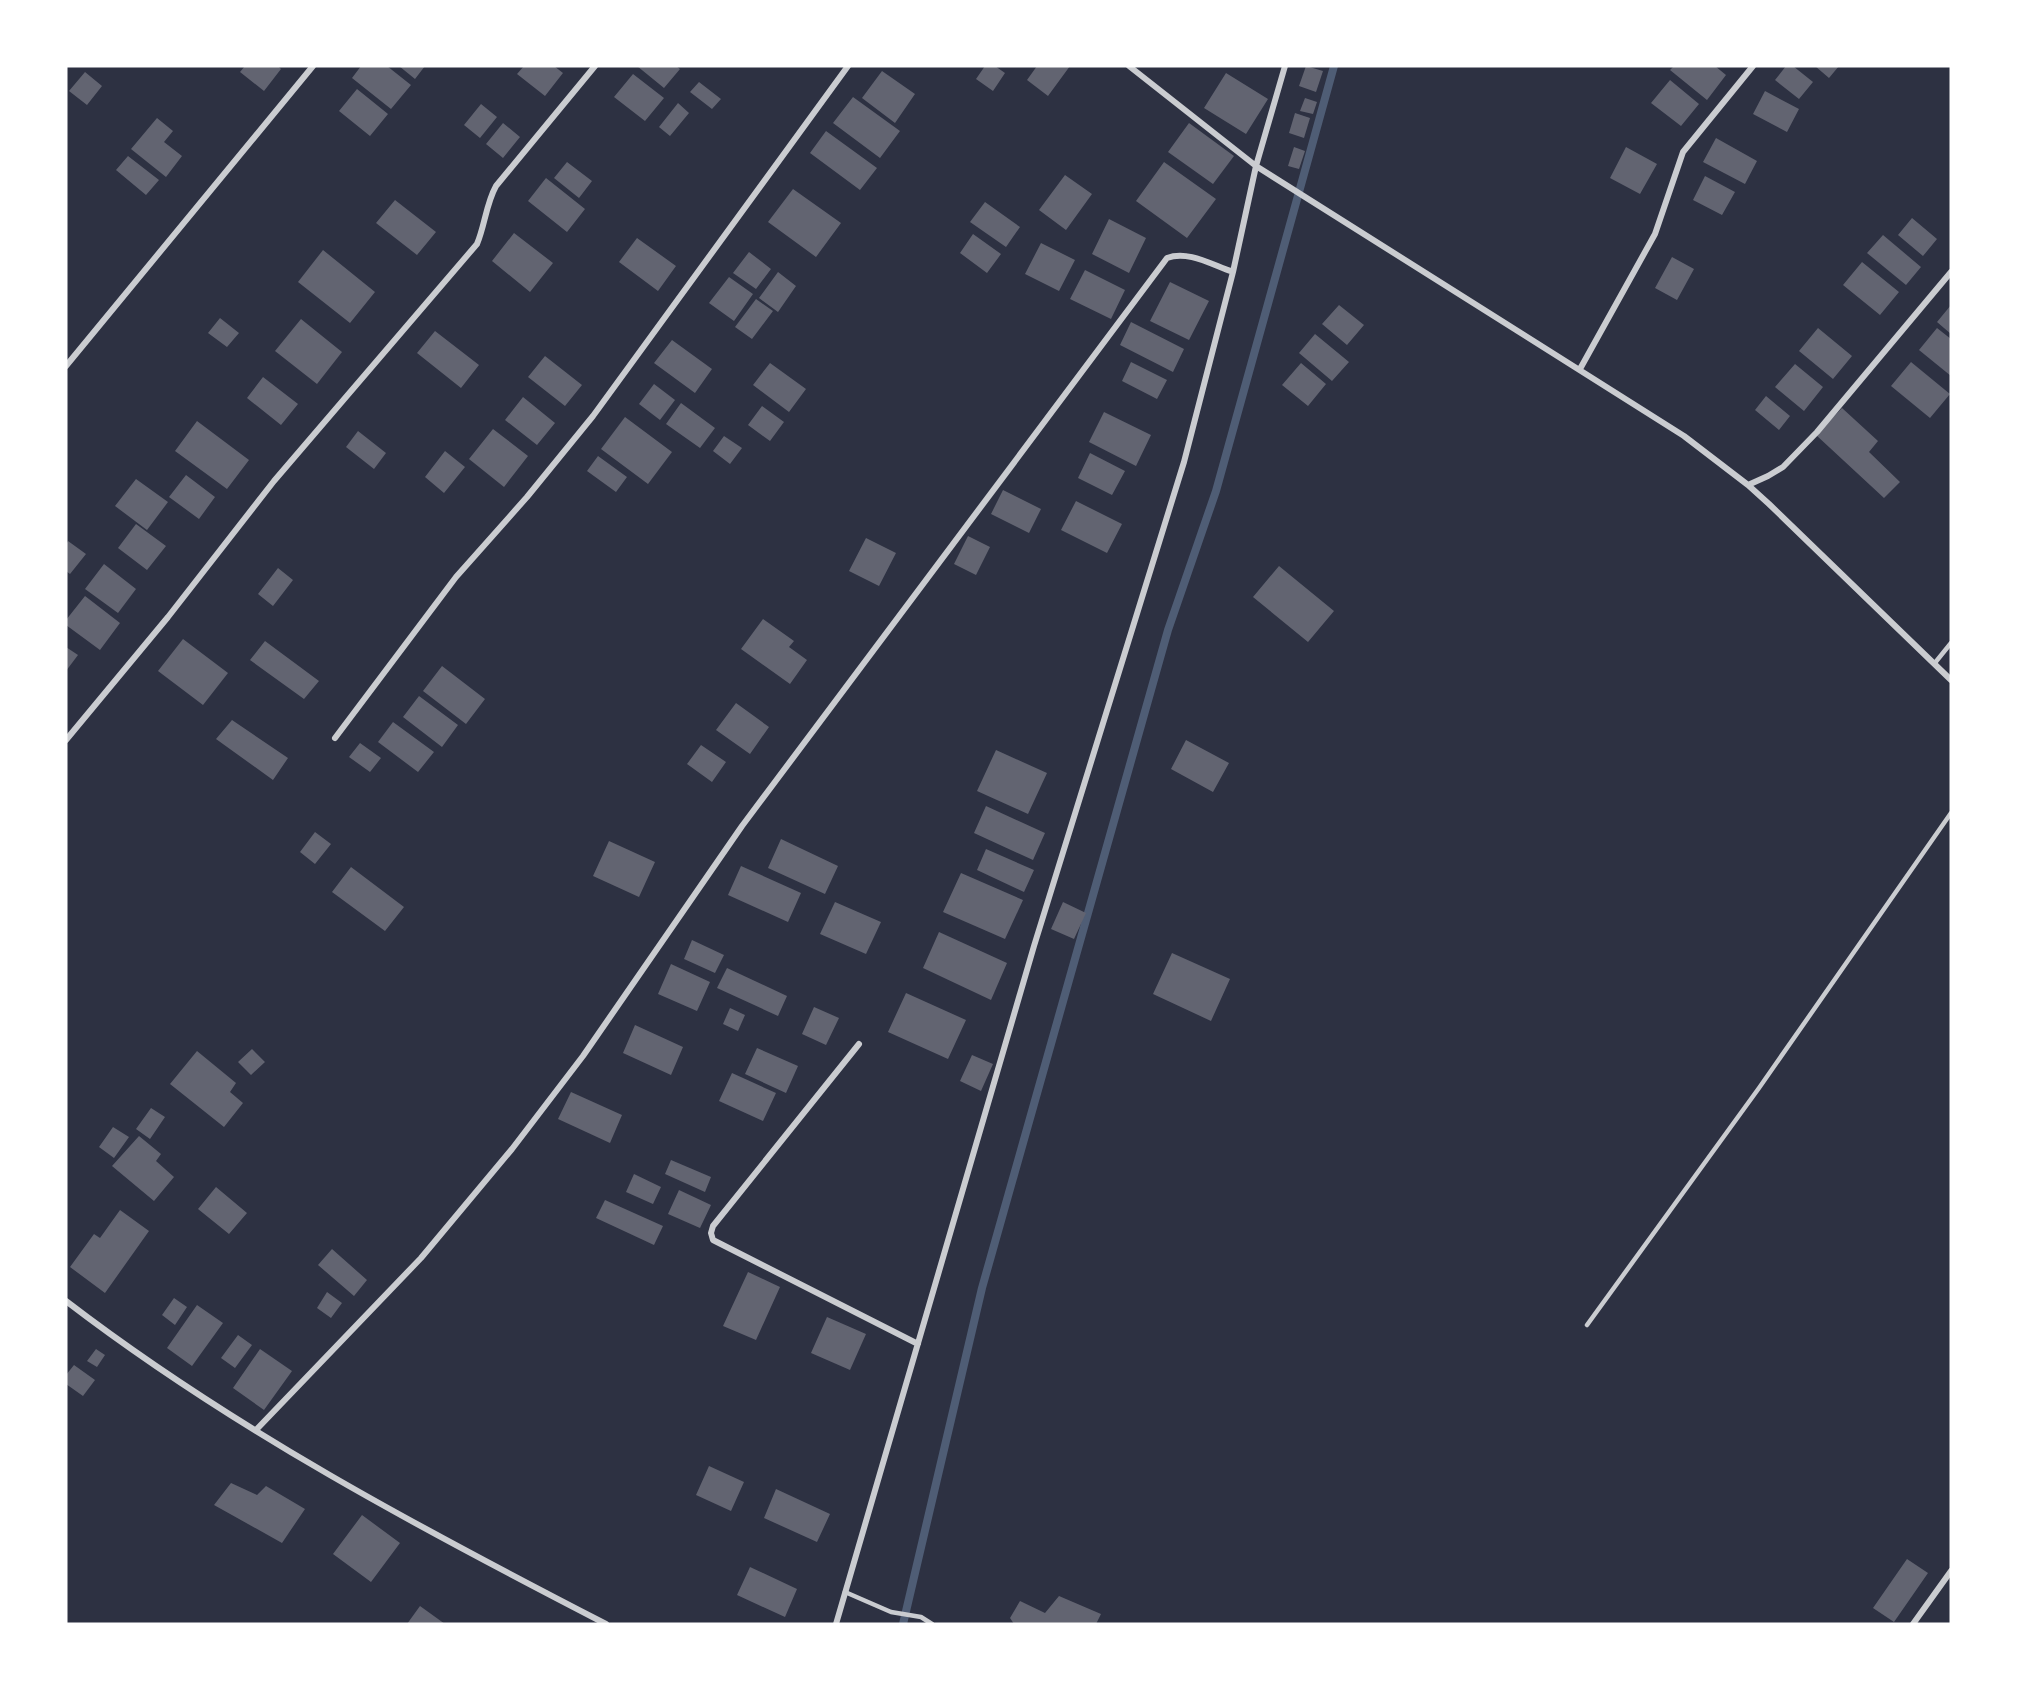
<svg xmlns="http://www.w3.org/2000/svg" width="2017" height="1690" font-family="Lora,serif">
	<rect width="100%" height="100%" fill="#2d3142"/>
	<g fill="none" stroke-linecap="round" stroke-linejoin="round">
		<path stroke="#4f5d75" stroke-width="8" d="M903,1624l79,-336 186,-658 48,-139 118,-425"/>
	</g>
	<path fill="#626471" d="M245,66h33l3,3 -17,22 -24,-19z
		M361,66h26l24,19 -20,24 -39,-31z
		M399,66h26l-10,13z
		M524,66h30l9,7 -18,23 -28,-22z
		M637,66h39l4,3 -16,19z
		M985,66h10l10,7 -12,18 -17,-12z
		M1037,66h33l-22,30 -21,-16z
		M1306,66l17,5 -7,21 -17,-6z
		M1674,66h41l11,9 -19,25 -37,-30z
		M1786,66h7l20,16 -14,17 -24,-19z
		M1815,66h24l-10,12z
		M882,71l33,23 -20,29 -33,-25z
		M85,72l17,14 -15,19 -18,-14z
		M1226,73l42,26 -22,35 -42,-26z
		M633,74l31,24 -19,23 -31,-24z
		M1670,80l29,24 -18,22 -30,-23z
		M699,82l22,17 -9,10 -22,-17z
		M357,89l31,25 -18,22 -31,-25z
		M1765,91l34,18 -12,23 -34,-18z
		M853,97l47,34 -20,27 -47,-35z
		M1305,98l12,4 -4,12 -13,-3z
		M678,103l11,10 -19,23 -11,-9z
		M481,104l16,13 -17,21 -16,-13z
		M1295,113l15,5 -6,20 -15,-5z
		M157,118l16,13 -9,11 18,14 -16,21 -35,-28z
		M503,123l17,14 -17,21 -17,-14z
		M1189,123l45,33 -21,28 -45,-32z
		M826,131l51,37 -17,22 -50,-37z
		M1716,138l41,23 -12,23 -42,-22z
		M1294,147l11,4 -6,18 -11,-3z
		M1626,147l31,17 -17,30 -30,-16z
		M128,156l31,24 -13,15 -30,-25z
		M567,162l25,19 -13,17 -25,-20z
		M1164,162l52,37 -29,39 -51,-37z
		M1065,175l27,19 -26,36 -27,-20z
		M1705,176l30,16 -13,23 -29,-15z
		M546,178l39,31 -18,23 -39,-31z
		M793,189l48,34 -25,34 -48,-35z
		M395,200l41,32 -19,23 -41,-32z
		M985,202l35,25 -14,20 -36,-25z
		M1912,218l25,21 -14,17 -25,-21z
		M1109,219l37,19 -17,35 -37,-19z
		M514,233l39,30 -23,29 -38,-31z
		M973,234l28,20 -14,19 -27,-20z
		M1883,235l38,32 -15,18 -39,-32z
		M637,238l39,28 -18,25 -39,-29z
		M1041,243l34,17 -16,31 -34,-17z
		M323,250l52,42 -25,31 -52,-41z
		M749,252l22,17 -15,20 -23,-16z
		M1672,257l22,12 -17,31 -22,-12z
		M1862,262l37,30 -19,23 -37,-30z
		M1085,270l40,20 -14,29 -41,-20z
		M778,272l18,14 -18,26 -19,-14z
		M729,277l24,17 -19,27 -25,-18z
		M1170,282l39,19 -20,39 -39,-19z
		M756,299l17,12 -21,28 -17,-12z
		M1339,305l25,20 -17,20 -25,-21z
		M1951,305v29l-14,-12z
		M220,318l19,15 -12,14 -19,-14z
		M301,319l41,33 -25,32 -42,-33z
		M1131,322l53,27 -11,23 -53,-27z
		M1818,328l34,28 -19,23 -34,-28z
		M1937,328l14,11v37l-32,-26z
		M435,331l44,34 -18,23 -44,-35z
		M1315,334l34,28 -17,19 -33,-28z
		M672,340l40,29 -17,24 -41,-30z
		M545,356l37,29 -17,21 -37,-29z
		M1131,362l36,18 -10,19 -35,-18z
		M1911,362l39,32 -20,24 -39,-32z
		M770,363l36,26 -17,23 -36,-27z
		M1301,363l25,21 -18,22 -26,-21z
		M1795,364l28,23 -19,24 -29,-24z
		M263,377l35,27 -17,21 -34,-27z
		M654,384l21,16 -15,20 -21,-16z
		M1766,396l24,20 -11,14 -24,-20z
		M523,397l32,26 -18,22 -32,-25z
		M681,403l34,25 -15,20 -34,-24z
		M762,406l22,16 -14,19 -22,-16z
		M1842,408l36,33 -9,11 31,30 -16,16 -68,-63z
		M1104,412l47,23 -15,31 -47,-24z
		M625,417l47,35 -24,32 -47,-35z
		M197,421l52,39 -22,29 -52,-38z
		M493,429l35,27 -24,31 -35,-28z
		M358,431l28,22 -12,16 -28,-22z
		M724,436l18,12 -12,16 -17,-13z
		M445,451l20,16 -21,26 -19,-16z
		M1090,453l35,18 -13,24 -34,-17z
		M598,456l29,21 -11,15 -29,-21z
		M186,475l29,22 -16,22 -30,-22z
		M136,479l32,23 -21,28 -32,-24z
		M1003,490l38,19 -12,24 -38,-19z
		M1076,501l46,23 -15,29 -46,-23z
		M136,524l30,22 -19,24 -29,-22z
		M968,536l22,11 -14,28 -22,-11z
		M866,538l30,15 -17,33 -30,-15z
		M68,541l18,13 -16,20 -4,-3v-26z
		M104,564l32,25 -18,24 -33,-24z
		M1279,566l55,45 -26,31 -55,-45z
		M278,568l15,12 -20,26 -15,-12z
		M85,596l35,27 -20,27 -34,-25v-5z
		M763,619l31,22 -5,6 18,13 -17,24 -49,-35z
		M183,639l45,34 -25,32 -45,-34z
		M265,641l54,40 -15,18 -54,-39z
		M66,647l12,8 -12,16z
		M442,666l43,33 -19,25 -43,-33z
		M419,696l39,29 -16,22 -39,-30z
		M736,703l33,24 -19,27 -34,-24z
		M232,720l56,38 -15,22 -57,-41z
		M393,722l41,30 -16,20 -40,-30z
		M1186,740l43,23 -16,29 -42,-23z
		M360,743l21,15 -11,14 -21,-15z
		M701,745l25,17 -14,20 -25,-18z
		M996,750l51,23 -19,41 -51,-23z
		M986,806l59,27 -12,27 -59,-27z
		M315,832l16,12 -16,20 -15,-12z
		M781,839l57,27 -13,28 -57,-26z
		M609,841l46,21 -16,35 -46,-21z
		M986,849l48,21 -10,22 -47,-22z
		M741,866l60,27 -13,29 -60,-27z
		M351,867l53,40 -19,24 -53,-39z
		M961,873l62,27 -18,39 -62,-27z
		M835,902l46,20 -15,32 -46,-20z
		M1063,902l23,11 -12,26 -23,-10z
		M939,932l68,31 -16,37 -68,-32z
		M692,940l32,15 -9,18 -31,-14z
		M1172,953l58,26 -19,42 -58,-27z
		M671,964l39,18 -13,29 -39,-17z
		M727,968l60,28 -9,20 -61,-28z
		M906,993l60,27 -18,39 -60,-27z
		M814,1007l25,11 -13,27 -24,-11z
		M730,1008l15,7 -7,16 -15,-7z
		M635,1025l48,22 -12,28 -48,-22z
		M757,1048l41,18 -12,27 -41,-19z
		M252,1049l13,13 -14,13 -13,-13z
		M197,1051l39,32 -6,9 13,11 -19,24 -54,-43z
		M972,1055l21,9 -12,27 -21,-10z
		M732,1073l44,20 -13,28 -44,-20z
		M571,1092l51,23 -12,28 -52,-24z
		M151,1108l14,9 -15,22 -14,-10z
		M113,1127l16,10 -15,21 -15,-11z
		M139,1136l22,18 -5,7 18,16 -20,24 -42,-35z
		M671,1160l40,17 -6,15 -40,-18z
		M634,1174l27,13 -8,17 -27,-12z
		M216,1187l31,26 -18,21 -31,-25z
		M679,1190l32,15 -11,23 -32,-14z
		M605,1200l58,26 -9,19 -58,-27z
		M120,1210l29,21 -44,62 -35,-26 24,-33 6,4z
		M332,1249l35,31 -13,16 -36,-31z
		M748,1272l32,15 -24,53 -33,-14z
		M327,1292l15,11 -11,15 -14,-10z
		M174,1298l13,9 -12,18 -13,-10z
		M197,1305l26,18 -31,43 -25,-18z
		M827,1317l39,17 -16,36 -39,-17z
		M238,1335l14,10 -17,23 -14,-10z
		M96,1349l9,6 -8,12 -10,-6z
		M260,1349l32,22 -28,39 -31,-22z
		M74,1365l21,15 -12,16 -17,-12v-9z
		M709,1466l35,16 -13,29 -35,-16z
		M231,1483l26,12 9,-9 39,23 -23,34 -68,-38z
		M776,1489l54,25 -13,28 -53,-24z
		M362,1515l38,28 -29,39 -38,-28z
		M1907,1559l21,14 -34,49 -21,-14z
		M750,1567l47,22 -12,28 -48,-22z
		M1059,1596l42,18 -5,10h-82l-4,-6 10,-17 25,12z
		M420,1606l25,18h-38z"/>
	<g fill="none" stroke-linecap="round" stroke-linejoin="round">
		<path stroke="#caccd0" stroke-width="4.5" d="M1934,664l17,-21
			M1587,1325l172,-237 192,-275
			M845,1592l46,20 30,5 11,7"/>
		<path stroke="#caccd0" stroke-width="6" d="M1129,66l127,100 428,270 64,49 21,19 182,176
			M66,366l247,-300
			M1580,369l75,-135 28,-82 70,-86
			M1748,485l20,-9 15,-9 34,-35 134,-160
			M335,738l121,-161 71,-80 66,-81 255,-350
			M66,740l102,-123 106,-136 203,-237c8,-19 9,-40 19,-58l99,-120
			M859,1044l-146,182 -2,7 2,7 205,104
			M66,1301c167,128 354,227 540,323
			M256,1430l165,-172 91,-109 71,-93 159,-230 425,-568c21,-8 45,7 66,14
			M836,1624l198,-678 150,-484 49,-190 23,-106 29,-100
			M1913,1624l38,-53"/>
	</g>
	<rect width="2017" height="1690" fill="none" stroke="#ffffff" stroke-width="135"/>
</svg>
